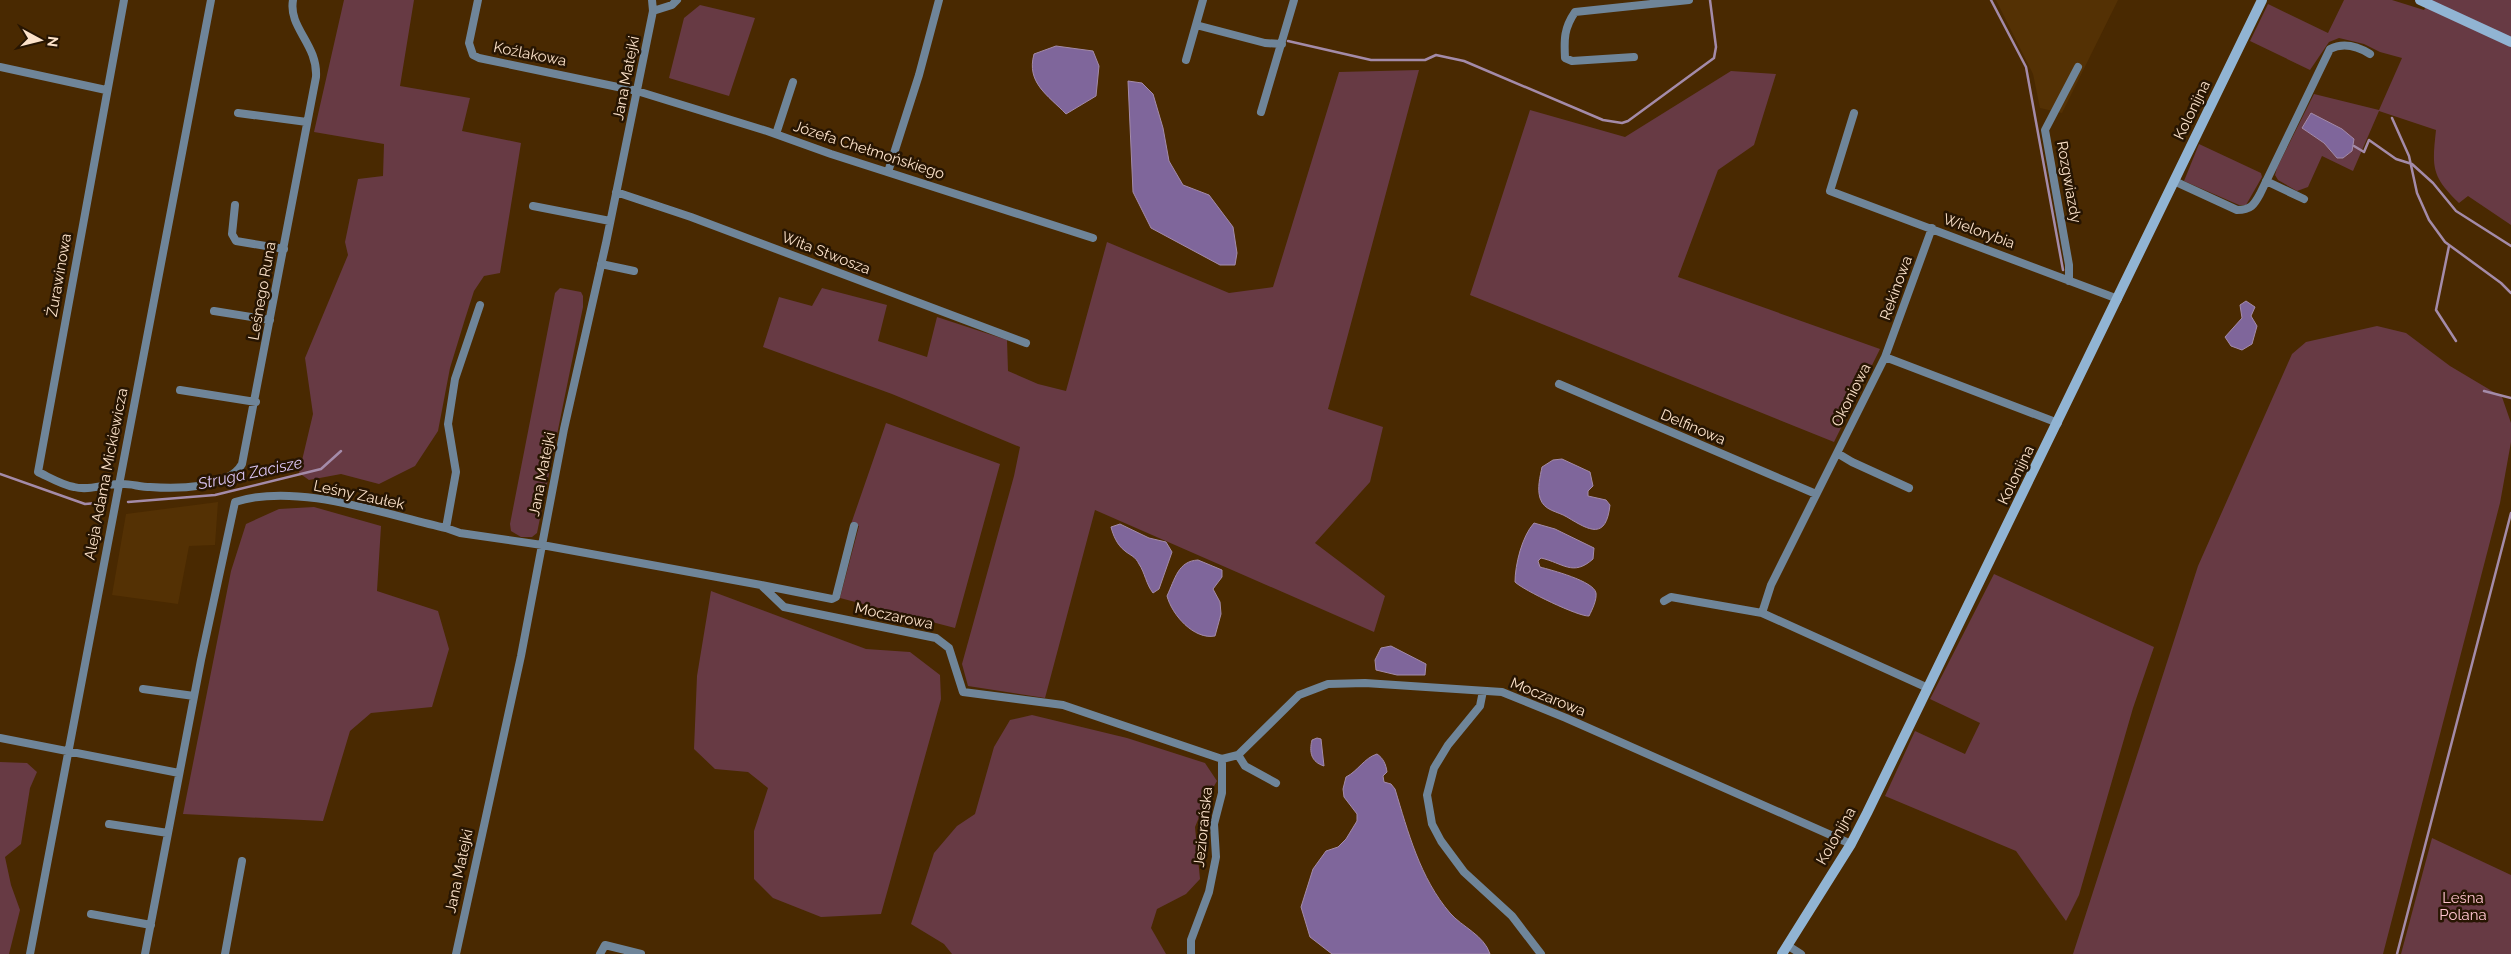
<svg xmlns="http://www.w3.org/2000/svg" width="2511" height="954" font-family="Raleway,sans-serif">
	<rect width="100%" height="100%" fill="#492901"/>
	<path fill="#543104" d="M1996,0h122l-56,113 -22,-5 -7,-34z
		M218,502l-3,43 -26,1 -11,58 -66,-9 14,-81z"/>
	<path fill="#673a44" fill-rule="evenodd" d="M344,0h70l-14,86 70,12 -8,33 59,12 -21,130 -16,3 -10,15 -9,28 -15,49 -12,63 -23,35 -36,18 -38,-10 -32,6 -10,-7 14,-59 -8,-56 43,-103 -3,-13 13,-63 25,-3 1,-32 -70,-12z
		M2344,0h48l32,10 6,-10h81v225l-43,-29 -9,7c-28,-27 -27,-36 -23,-73l-57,-19 -26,60 -31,-15 -14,31 -11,4 -19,-11 -3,-5 2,-7 37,-74 65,16 23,-52 -22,-6 -16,-8 -25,-6 -10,4 -19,28 -60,-29 18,-37 60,29zM2302,128l50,23 -9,7h-6l-13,-15z
		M700,5l55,13 -26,78 -60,-18 15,-60z
		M1419,70l-91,339 55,18 -13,55 -55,61 70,53 -11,36 -279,-122 -50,188 -77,-12 -6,-22 52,-188 6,-29 -128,-53 -129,-47 16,-50 33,9 10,-18 65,17 -9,36 49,16 10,-40 70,23 1,31 30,13 28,7 41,-149 122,51 44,-6 66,-215z
		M1731,71l45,3 -22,71 -36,25 -40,107 202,72 -46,93 -364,-147 60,-185 95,27z
		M2199,144l62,29 1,4 -16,28h-7l-55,-24z
		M560,288l21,4 2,4v11l-46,226 -5,4h-11l-10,-6 -1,-7 45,-231z
		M2377,326l29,7 44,33 52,31 9,26v19l-11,61 -117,451h-310l125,-388 94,-212 14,-12z
		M886,423l114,41 -45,164 -115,-30 19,-72 -8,-2z
		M314,507l67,19 -4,65 61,20 11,38 -17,58 -61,6 -21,18 -27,90 -140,-7 48,-243 15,-47 33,-15z
		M1994,574l160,73 -21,61 -54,187 -13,26 -50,-70 -131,-55 30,-65 50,23 15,-31 -50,-24z
		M711,591l155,58 44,3 30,23 1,24 -60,215 -60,3 -48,-19 -19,-19v-48l14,-43 -20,-16 -33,-3 -21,-20 3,-73z
		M1032,715l95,23 78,25 12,18 -10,17 -12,29 5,52 -14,15 -29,15 -6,19 15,26h-214l-8,-10 -33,-20 23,-71 23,-27 18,-12 19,-67 16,-27z
		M0,762l27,1 10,9 -7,16 -9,56 -16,13 6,28 9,25 -11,44h-9z
		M2432,838l79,37v79h-110z"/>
	<path fill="#7f669b" stroke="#a48ba9" d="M1056,46l37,5 6,15 -3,30 -30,18c-18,-19 -40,-31 -32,-60z
		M1128,81l14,2 11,11 10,34 6,33 14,24 26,10 24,32 4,26 -2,12h-15l-69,-37 -18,-36z
		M2311,113l31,16 12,10 -2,12 -9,7h-6l-13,-15 -22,-15z
		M2246,301l9,6 -4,9 6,10 -5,18 -10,6 -11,-4 -6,-9 17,-19 -2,-13z
		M1562,459l28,13 3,14 -5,5v5l18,4 4,5c-4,35 -20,26 -43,12 -10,-6 -23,-6 -27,-19 -3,-10 0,-21 2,-31l11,-7z
		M1534,523l21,6 39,19 -1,11c-20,18 -30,4 -52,-1l-3,3 2,6c11,3 54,14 56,26 1,7 -4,17 -7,23 -10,1 -66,-26 -74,-34 0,-17 7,-46 19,-59z
		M1120,524l29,14 17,4 6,10 -13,37 -6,4c-7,-9 -8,-20 -14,-29 -4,-8 -8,-8 -14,-13 -8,-6 -12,-16 -14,-24z
		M1198,560l24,10v7l-9,12 7,13 1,12 -6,22c-21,4 -43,-21 -48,-40 8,-17 11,-35 31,-36z
		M1391,646l35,18 -1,11h-28l-21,-5 -1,-10 6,-12z
		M1317,738l4,1 3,27c-13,-4 -15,-14 -12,-26z
		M1377,754c6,4 9,10 10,18l-4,4 1,6 7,2 4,5c13,43 25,89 55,124 12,14 34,22 40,41h-158l-22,-17 -9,-30 12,-38 13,-18 12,-4 8,-8 11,-18v-7l-13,-17 -1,-8 3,-12c12,-6 18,-19 31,-23z"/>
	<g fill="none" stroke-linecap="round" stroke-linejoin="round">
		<path stroke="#a48ba9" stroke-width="2.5" d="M1991,0l35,67 37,203
			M1288,41l83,19h54l11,-5 28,6 139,59 19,3 6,-2 86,-63 2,-11 -6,-47
			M2392,118l17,38 8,37 12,27 16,22 56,41 10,10
			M2354,146l10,6 5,-12 27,19 16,5 21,19 23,28 55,35
			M2449,246l-13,64 20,31
			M2484,391l27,7
			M0,474l85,30 12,-1
			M128,502l87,-7 106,-26 20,-18
			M2397,954l114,-441"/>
		<path stroke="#6f8599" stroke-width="8" d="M124,0l-86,472c11,5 24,13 36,15 15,4 30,-3 45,-3 10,-1 21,3 31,3 26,2 78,2 92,-23l74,-387c2,-33 -28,-49 -23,-77
			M478,0l-9,43 4,12 6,3 158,33 130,40 64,23 262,84
			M653,11l19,-6 5,-5
			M1196,25l69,18 17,1
			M1634,57l-62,4 -7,-3c-1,-19 -1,-30 10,-46l114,-12
			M1186,60l17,-60
			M0,67l106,23
			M1261,112l33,-112
			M238,113l69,9
			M1854,113l-24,78 288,108
			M776,134l17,-52
			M888,172l31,-97 20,-75
			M2174,181l63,29c14,0 17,-5 23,-16l70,-145c14,-7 27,-3 40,5
			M2266,181l38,18
			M616,192l75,25 335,126
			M235,205l-3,29 4,7 48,8
			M533,206l77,15
			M601,264l33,7
			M2069,281v-16l-24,-135 33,-63
			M214,311l56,9
			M1885,357l47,-129
			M1559,384l257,110
			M180,390l76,12
			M1837,453l15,9 57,26
			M446,528l14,5 82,12 219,40 23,22 152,31 13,10 14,44 100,13 159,54 16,-4 61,-60 29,-11 37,-1 137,9 64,26 285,126
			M761,585l71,14 4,-2 18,-71
			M1664,601l7,-4 91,16
			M1928,688l-166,-75 9,-28 114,-228 173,66
			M143,689l51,7
			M1483,691l-3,15 -32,39 -14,23 -7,27 5,29 9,17 23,31 48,44 29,38
			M0,738l179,35
			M1238,755l7,11 31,17
			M109,824l59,9
			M91,914l60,11
			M1787,945l14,9
			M30,954l181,-954
			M145,954l56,-294 34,-158c62,-20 148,12 211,26l10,-56 -8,-48 7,-45 25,-74
			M225,954l17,-93
			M456,954l65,-298 43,-227 42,-186 47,-232 -1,-11
			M600,954l5,-9 36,9
			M1191,954v-14l18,-48 7,-35 -2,-33 8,-31v-34"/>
		<path stroke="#91b4d3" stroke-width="10" d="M2420,0l91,42
			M1782,954l69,-110 16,-31 395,-813"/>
	</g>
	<g text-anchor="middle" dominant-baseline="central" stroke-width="5" stroke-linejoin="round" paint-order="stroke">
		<g font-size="15" fill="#fce2ca" stroke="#271502">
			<text transform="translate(530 54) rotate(11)">Koźlakowa</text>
			<text transform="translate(626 78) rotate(-79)">Jana Matejki</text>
			<text transform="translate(2192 110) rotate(-64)">Kolonijna</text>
			<text transform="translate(869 150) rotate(18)">Józefa Chełmońskiego</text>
			<text transform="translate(2069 182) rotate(80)">Rozgwiazdy</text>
			<text transform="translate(1979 231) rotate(20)">Wielorybia</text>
			<text transform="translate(826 253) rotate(21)">Wita Stwosza</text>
			<text transform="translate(59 275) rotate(-80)">Żurawinowa</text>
			<text transform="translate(1896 288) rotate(-70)">Rekinowa</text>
			<text transform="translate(262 291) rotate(-80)">Leśnego Runa</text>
			<text transform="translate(1851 395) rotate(-63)">Okoniowa</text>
			<text transform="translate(1693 427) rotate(23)">Delfinowa</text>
			<text transform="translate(106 474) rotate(-79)">Aleja Adama Mickiewicza</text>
			<text transform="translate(542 474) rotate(-79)">Jana Matejki</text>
			<text transform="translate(2016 475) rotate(-64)">Kolonijna</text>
			<text transform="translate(359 495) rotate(12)">Leśny Zaułek</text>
			<text transform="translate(894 616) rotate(12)">Moczarowa</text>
			<text transform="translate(1548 697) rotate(22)">Moczarowa</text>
			<text transform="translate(1203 827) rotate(-84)">Jeziorańska</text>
			<text transform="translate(1836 836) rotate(-60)">Kolonijna</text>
			<text transform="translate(459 871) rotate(-78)">Jana Matejki</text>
		</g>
		<g font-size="15" fill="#ffc4cf" stroke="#271502">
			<text x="2463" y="898">Leśna<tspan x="2463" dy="17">Polana</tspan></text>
		</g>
		<g font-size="16" font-style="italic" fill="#dcc6f5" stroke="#271502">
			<text transform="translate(250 473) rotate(-12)">Struga Zacisze</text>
		</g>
	</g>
	<g transform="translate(40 40) rotate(97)" stroke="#271502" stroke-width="4" paint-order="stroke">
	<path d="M0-4L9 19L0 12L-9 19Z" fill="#fce2ca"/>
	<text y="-8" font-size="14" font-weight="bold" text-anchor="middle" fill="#fce2ca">N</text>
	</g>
</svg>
